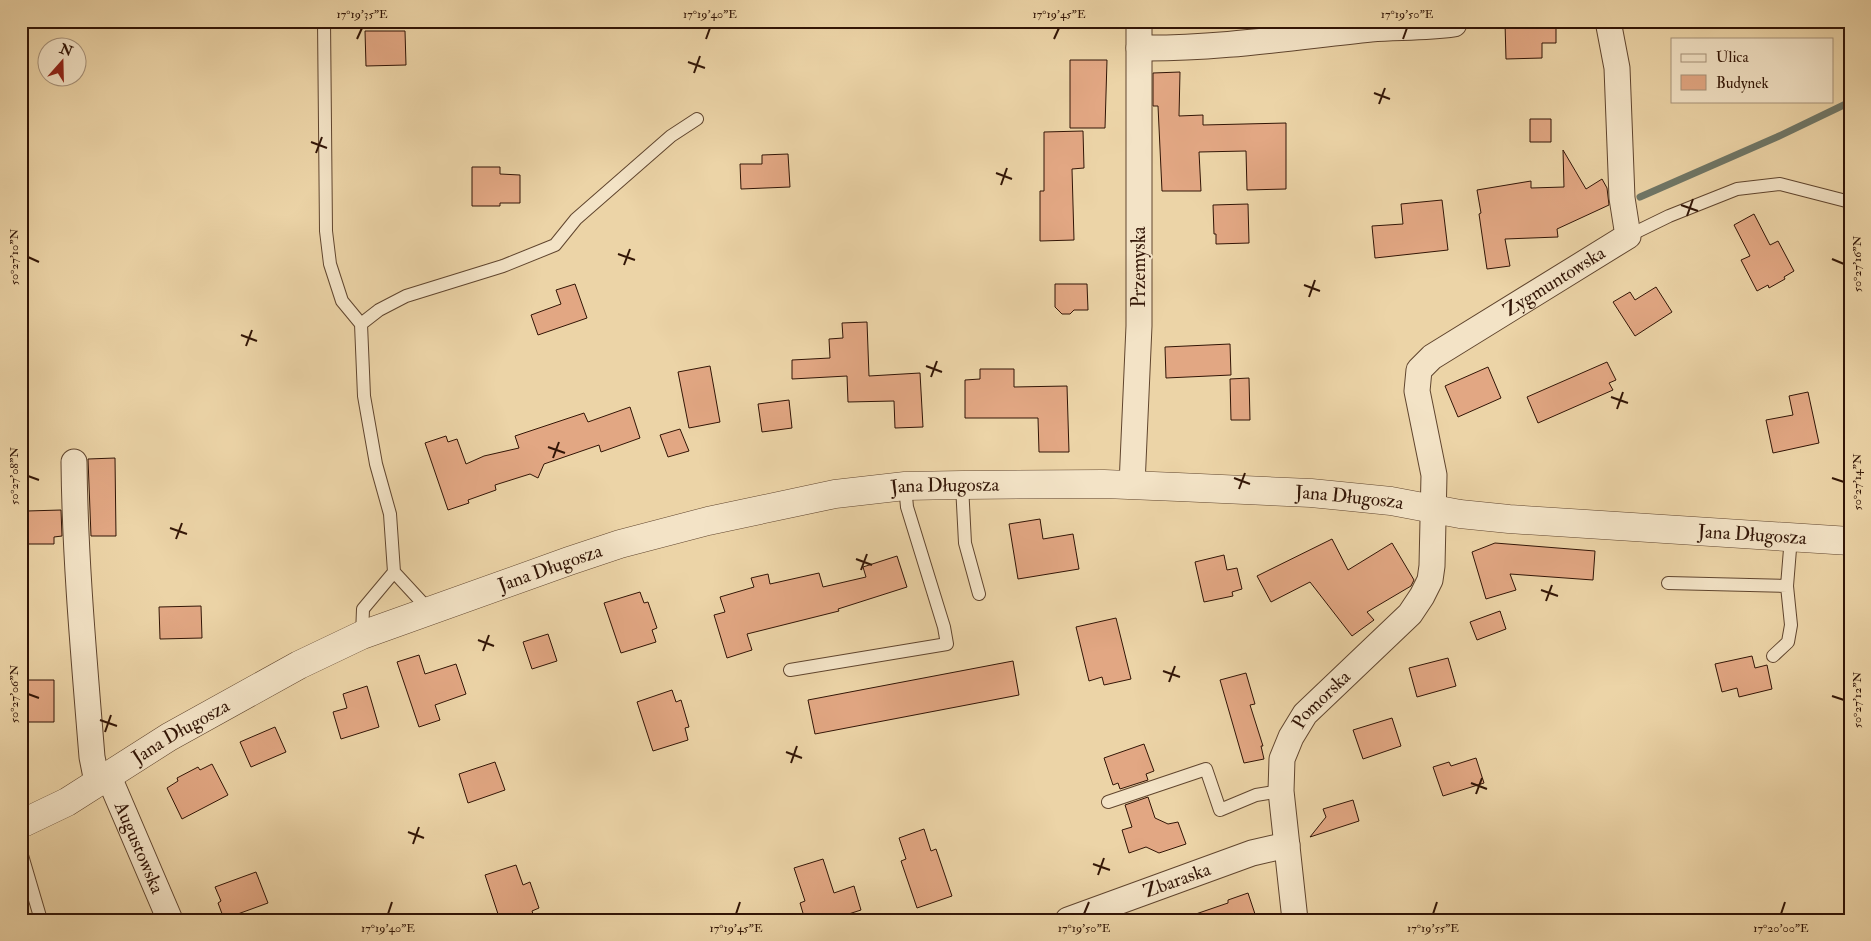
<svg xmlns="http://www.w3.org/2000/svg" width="1871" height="941" font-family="'IM FELL Double Pica',serif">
	<rect width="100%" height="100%" fill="#ecd4a7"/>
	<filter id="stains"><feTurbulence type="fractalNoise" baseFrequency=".004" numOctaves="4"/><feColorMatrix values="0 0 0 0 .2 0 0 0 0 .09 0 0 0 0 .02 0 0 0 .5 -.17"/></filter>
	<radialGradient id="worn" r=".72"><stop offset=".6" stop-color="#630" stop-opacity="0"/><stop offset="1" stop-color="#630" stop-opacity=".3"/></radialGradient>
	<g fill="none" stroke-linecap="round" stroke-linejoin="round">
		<path stroke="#707767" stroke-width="7" d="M1640,197l137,-60 73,-35"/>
	</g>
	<path fill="#e2a783" stroke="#321506" d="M1556,22v21h-14v15l-36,1 -1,-36z
		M365,31h40l1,34 -40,1z
		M1070,60h37l-2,68h-35z
		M1180,72l-1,44 24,-1v10l83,-2v66l-39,1 -1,-39 -47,1 2,39h-39l-4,-85h-5v-33z
		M1530,119h21v23h-21z
		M1083,131l1,37 -12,1 2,71 -34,1v-50h4v-59z
		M1563,150l23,39 16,-10 5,9 2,17 -52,24 1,8 -53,2 5,27 -23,3 -8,-55 2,-1 -4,-23 54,-9v7l33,-1z
		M788,154l2,33 -49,2 -1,-25h22v-9z
		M472,167h28v7l20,1v28h-20v3h-28z
		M1442,200l6,50 -73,8 -3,-32 31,-2 -2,-20z
		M1248,204l1,39 -33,1v-10h-2l-1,-29z
		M1754,214l16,31 8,-4 16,30 -10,6 1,2 -16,9 -1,-3 -11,6 -16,-31 9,-4 -16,-31z
		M575,284l12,34 -49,17 -7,-20 30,-11 -5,-14z
		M1055,284h32l1,26h-14l-4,4h-8l-7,-7z
		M1656,287l16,25 -37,24 -22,-34 17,-10 5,8z
		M867,322l2,54 51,-3 3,54 -28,1 -1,-27 -46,1 -1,-26 -55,3v-19l38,-2 -1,-19 14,-1 -1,-15z
		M1230,344l1,31 -65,3 -1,-31z
		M1607,362l9,18 -7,3 4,7 -75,33 -11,-26z
		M710,366l10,56 -31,6 -11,-56z
		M1488,367l13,31 -43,19 -13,-31z
		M980,369h34v18l53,-1 2,66h-30l-1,-34h-73v-38l15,-1z
		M1249,378l1,42h-19l-1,-41z
		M1808,392l11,51 -46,10 -7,-33 27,-5 -4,-19z
		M789,400l3,28 -30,4 -4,-28z
		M630,407l10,31 -39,14 -2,-7 -55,19 -6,14 -8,-4 -35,11 1,5 -28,10 1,3 -21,7 -23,-67 21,-7 2,6 9,-3 9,25 18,-8 35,-8 -4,-12 69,-23 4,9z
		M680,429l9,22 -21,6 -8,-22z
		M115,458l1,78h-25l-3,-77z
		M61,510l1,26 -8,1v7h-26v-3h-7v-27h6v-3z
		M1040,519l3,20 30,-5 6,35 -61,10 -9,-55z
		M1332,539l16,31 44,-27 22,37 -3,6 -44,26 7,8 -22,16 -42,-54 -39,20 -14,-26z
		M1495,543l100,8 -2,29 -83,-6 6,16 -30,9 -14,-47z
		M1224,555l3,15 10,-2 5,21 -10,3 1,4 -29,6 -9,-40z
		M897,556l10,31 -69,22 1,2 -92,23 5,16 -25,8 -13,-43 11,-3 -5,-15 34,-10 -3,-9 17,-4 2,10 49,-11 4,14 43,-10 -3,-10z
		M640,592l4,11 4,-1 9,26 -5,2 4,12 -35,11 -17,-50z
		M201,606l1,32 -42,1 -1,-32z
		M1500,611l6,18 -29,11 -7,-18z
		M1116,618l15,61 -27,6 -2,-8 -13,4 -13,-54z
		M548,634l9,27 -25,8 -9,-27z
		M419,655l6,19 31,-10 10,30 -31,11 5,15 -21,7 -22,-65z
		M1752,656l3,12 12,-3 5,24 -33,8 -2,-9 -15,4 -7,-28z
		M1448,658l8,28 -39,11 -8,-29z
		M1013,661l6,34 -204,39 -7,-34z
		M1246,673l9,31 -5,1 13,41h-2l3,13 -20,4 -24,-83z
		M26,680h28v42h-33v-35h5z
		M367,686l12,41 -38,12 -8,-27 14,-4 -4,-14z
		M672,690l4,12 5,-2 8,27 -4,1 3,12 -35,11 -16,-49z
		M1392,718l9,28 -38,13 -10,-29z
		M275,727l11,25 -35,15 -11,-25z
		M1144,744l10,27 -8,3 2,6 -28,9 -2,-6 -5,2 -9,-27z
		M1476,758l8,25 -41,13 -10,-29 16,-5 2,4z
		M495,762l10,28 -37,13 -9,-29z
		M212,764l16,31 -46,24 -15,-31 11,-7 -1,-3 21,-11 2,3z
		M1148,797l7,21 13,6 10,-2 8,22 -27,9 -13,-6 -17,6 -7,-23 10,-3 -7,-22z
		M1353,800l6,21 -49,16 16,-20 -3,-8z
		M924,829l7,22 5,-2 16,47 -35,12 -16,-47 5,-2 -7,-21z
		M823,859l11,34 20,-7 7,24 -31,10h-25l-5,-17 5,-2 -11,-33z
		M516,865l7,20 7,-3 9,26 -7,3 3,9h-35l-15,-45z
		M256,872l12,31 -44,16 -6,-16 3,-2 -6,-14z
		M1248,893l9,27h-69l-1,-3 41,-14v-3z"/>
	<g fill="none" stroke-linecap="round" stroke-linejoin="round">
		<g stroke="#60452e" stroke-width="14">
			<path id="service" d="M324,21l2,210 4,33 12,37 19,23
				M1628,236l41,-20 68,-27 43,-5 70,18
				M962,485l3,58 14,51
				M394,572l36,39
				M1668,583l119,3
				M362,635l1,-26 31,-37 -4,-58 -14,-50 -12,-68 -3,-72 18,-14 27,-14 97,-30 52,-21 21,-26 95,-83 26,-17
				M1773,656l15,-14 3,-17 -4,-39 4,-49
				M790,670l157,-26 -3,-17 -37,-120 -2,-21
				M1108,802l98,-33 14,41 36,-15 25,-4
				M21,852l20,68"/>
		</g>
		<g stroke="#60452e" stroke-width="27">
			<g id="minor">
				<path d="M1139,48c78,1 155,-11 232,-19 28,-2 55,-1 83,-5"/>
				<path d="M74,462c1,98 10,196 18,295l5,25"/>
				<path d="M1132,485l7,-159v-305"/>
				<path id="s1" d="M108,775l62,145"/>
				<path id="s2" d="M1068,920l184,-67 35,-8"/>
				<path id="s3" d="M1295,920l-14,-129 1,-32 9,-22 14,-23 105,-100 12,-18 8,-16 2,-14 2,-91 -17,-84 2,-21 13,-13 196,-121 -6,-38 -5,-130 -9,-47"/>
			</g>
		</g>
		<g stroke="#60452e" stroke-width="29">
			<g id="tertiary">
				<path id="s4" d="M21,824l46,-22 102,-65 130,-72 63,-30 207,-74 51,-17 88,-23 127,-27 70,-8 57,-1 142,-1 74,3 133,6 80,8 69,13 49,5 341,22"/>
			</g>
		</g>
		<use href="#service" stroke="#f3e3c6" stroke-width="12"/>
		<use href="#minor" stroke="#f3e3c6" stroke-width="25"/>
		<use href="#tertiary" stroke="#f3e3c6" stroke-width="28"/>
	</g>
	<path fill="none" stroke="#321506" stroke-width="2" d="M357,39l5,-11M706,39l4,-11M1054,39l5,-11M1403,39l4,-11M688,62l17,6M694,73l6,-17M1374,93l16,6M1379,104l6,-16M311,142l16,6M316,153l6,-16M996,173l16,6M1001,185l6,-17M1681,205l17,6M1687,216l6,-17M618,254l17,6M28,257l11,5M1832,259l12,5M624,265l6,-16M1304,285l16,6M1309,297l6,-17M241,335l16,6M246,346l6,-16M926,366l16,6M931,377l6,-16M1611,397l17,6M1617,409l6,-17M548,447l17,6M553,458l6,-16M28,476l11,4M1234,478l16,6M1832,478l12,4M1239,489l6,-16M170,528l17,6M176,539l6,-16M856,559l16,6M861,570l6,-16M1541,590l17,6M1546,601l6,-16M478,640l16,6M483,651l6,-16M1163,671l17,6M1169,682l6,-16M28,694l11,4M1832,696l12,4M100,720l17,6M105,732l6,-17M786,752l16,6M791,763l6,-17M1471,783l16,6M1476,794l6,-16M408,832l16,6M413,844l6,-17M1093,864l17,6M1098,875l6,-17M388,914l4,-12M736,914l4,-12M1084,914l5,-12M1433,914l4,-12M1781,914l4,-12"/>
	<g text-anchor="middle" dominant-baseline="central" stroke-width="4" stroke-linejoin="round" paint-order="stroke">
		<g font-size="19" fill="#321506" stroke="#f3e3c6">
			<text transform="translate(1139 267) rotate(-90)">Przemyska</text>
			<text stroke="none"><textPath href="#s3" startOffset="771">Zygmuntowska</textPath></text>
			<text stroke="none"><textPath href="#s4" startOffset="995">Jana Długosza</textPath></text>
			<text stroke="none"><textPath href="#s4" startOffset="1400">Jana Długosza</textPath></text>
			<text stroke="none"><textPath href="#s4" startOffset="1805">Jana Długosza</textPath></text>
			<text stroke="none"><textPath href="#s4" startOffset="590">Jana Długosza</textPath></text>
			<text stroke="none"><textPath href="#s3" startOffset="234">Pomorska</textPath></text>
			<text stroke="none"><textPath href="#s4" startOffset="185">Jana Długosza</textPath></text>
			<text stroke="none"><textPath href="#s1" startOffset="79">Augustowska</textPath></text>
			<text stroke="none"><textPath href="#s2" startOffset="116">Zbaraska</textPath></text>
		</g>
	</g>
	<rect width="1871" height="941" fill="none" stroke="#ecd4a7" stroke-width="55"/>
	<rect x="1671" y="38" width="162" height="65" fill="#f3e3c6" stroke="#a69179"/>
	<rect x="1681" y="54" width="25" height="8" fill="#f3e3c6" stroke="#a69179"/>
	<text x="1716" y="62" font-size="15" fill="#321506">Ulica</text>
	<rect x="1681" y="75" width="25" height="15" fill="#e2a783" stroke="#a69179"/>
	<text x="1716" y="88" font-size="15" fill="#321506">Budynek</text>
	<g transform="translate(62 62) rotate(20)"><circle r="24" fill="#f3e3c6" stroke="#a69179"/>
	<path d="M0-4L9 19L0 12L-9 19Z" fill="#8f2418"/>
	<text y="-8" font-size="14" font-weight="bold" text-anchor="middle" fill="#321506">N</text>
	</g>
	<rect x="28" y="28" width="1816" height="886" fill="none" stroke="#321506" stroke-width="2"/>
	<g font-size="12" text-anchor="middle" fill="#321506">
		<text x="362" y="18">17°19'35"E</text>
		<text x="710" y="18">17°19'40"E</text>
		<text x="1059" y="18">17°19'45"E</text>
		<text x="1407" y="18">17°19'50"E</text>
		<text transform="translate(14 257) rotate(-90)" y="4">50°27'10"N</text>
		<text transform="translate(1857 264) rotate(-90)" y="4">50°27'16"N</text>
		<text transform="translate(14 476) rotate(-90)" y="4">50°27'08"N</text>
		<text transform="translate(1857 482) rotate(-90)" y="4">50°27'14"N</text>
		<text transform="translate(14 694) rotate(-90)" y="4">50°27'06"N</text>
		<text transform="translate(1857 700) rotate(-90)" y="4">50°27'12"N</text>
		<text x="388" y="932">17°19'40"E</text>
		<text x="736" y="932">17°19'45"E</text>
		<text x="1084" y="932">17°19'50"E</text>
		<text x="1433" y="932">17°19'55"E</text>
		<text x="1781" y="932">17°20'00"E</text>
	</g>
	<rect width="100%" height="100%" filter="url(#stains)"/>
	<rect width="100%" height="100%" fill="url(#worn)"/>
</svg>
